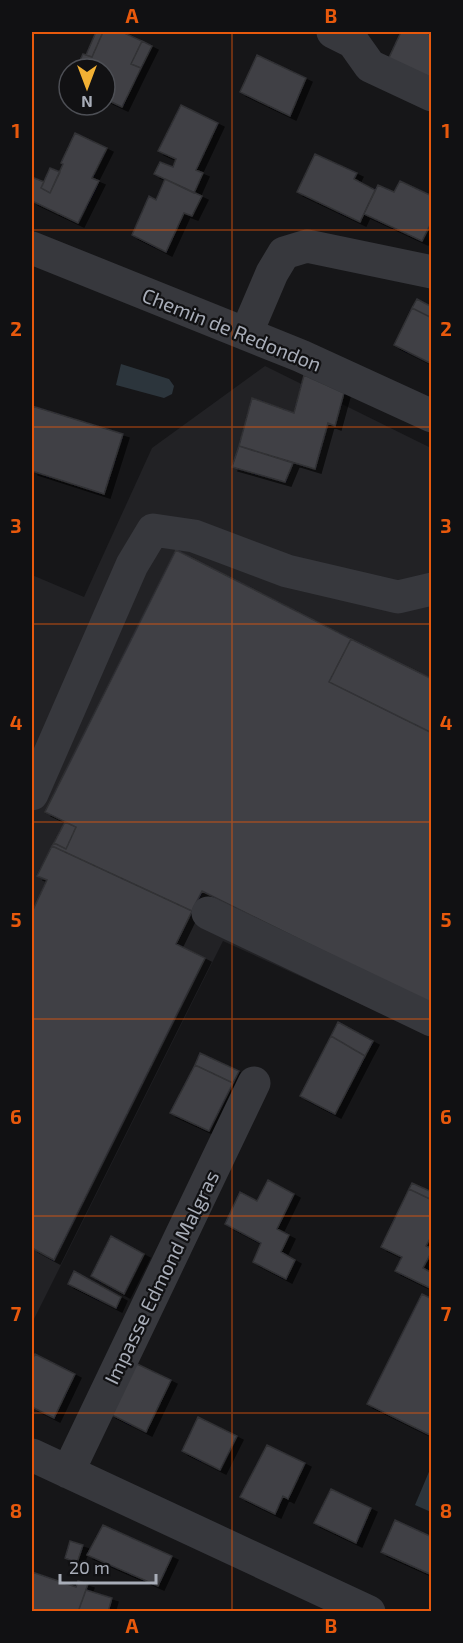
<svg xmlns="http://www.w3.org/2000/svg" width="463" height="1643" font-family="'Exo 2',sans-serif">
	<defs>
		<filter id="shadow"><feDropShadow dx="6" dy="4" stdDeviation="0" flood-color="#0009"/></filter>
	</defs>
	<rect width="100%" height="100%" fill="#161618"/>
	<path fill="#222225" d="M265,366l166,82v588l-208,-95 -191,382v-748l52,22 68,-149z"/>
	<path fill="#2c353c" d="M121,364l48,15 5,7 -2,8 -8,4 -48,-13z
		M431,1467v45l-16,-7z"/>
	<path fill="#404145" stroke="#303034" stroke-width="1.5" filter="url(#shadow)" d="M96,32h7l-11,25 -6,-2z
		M103,32h19l20,9 -11,23 10,4 -19,39 -17,-8v-30h-29l7,-15 9,3z
		M401,32h23l8,3v48l-45,-21z
		M142,41l10,5 -11,22 -10,-4z
		M257,55l49,23 -16,38 -50,-24z
		M181,105l37,18 -22,47 7,3 -9,20 -40,-19 6,-12 13,5 3,-8 -18,-8z
		M75,133l32,15 -15,30 7,3 -21,42 -46,-22v-24l12,5 -3,6 9,5 13,-29 -2,-1z
		M315,154l42,19 -3,6 21,11 -15,32 -63,-30z
		M50,168l10,4 -10,21 -9,-5z
		M165,179l37,17 -10,20 -8,-3 -18,39 -34,-17 17,-39 7,4z
		M400,181l32,15v25l-10,20 -58,-27 14,-29 16,7z
		M417,299l15,8v11l-20,-10z
		M412,308l20,10v46l-38,-19z
		M304,375l40,18 -9,33 -7,-3 -13,46 -76,-23 13,-48 42,15z
		M32,406l91,28 -19,60 -72,-23z
		M239,446l54,17 -8,19 -53,-15z
		M176,550l175,89 -22,43 103,51v272l-230,-114 -10,20 -140,-65 2,-3 12,6 10,-22 -31,-15z
		M351,639l81,40v54l-103,-51z
		M65,822l11,5 -10,22 -12,-6z
		M52,846l140,65 -16,33 29,14 -151,302 -22,-12v-336l15,-32 -10,-4z
		M338,1022l35,19 -8,15 -34,-20z
		M331,1036l34,20 -30,58 -35,-18z
		M200,1053l39,18 -6,12 -38,-18z
		M195,1065l38,18 -24,48 -39,-18z
		M268,1180l26,14 -17,35 12,6 -8,17 14,8 -9,19 -33,-17 8,-19 -36,-19 15,-32 17,9z
		M412,1183l20,9v8l-23,-11z
		M409,1189l23,11v35l-6,11 6,3v2l-9,17 9,5v16l-37,-18 7,-14 -21,-10z
		M111,1236l33,18 -20,40 -33,-18z
		M74,1271l47,26 -5,11 -48,-24z
		M422,1294l10,5v137l-65,-32z
		M35,1354l40,20 -21,44 -22,-11v-47z
		M135,1363l36,17 -25,52 -36,-18z
		M198,1417l39,19 -17,34 -38,-19z
		M267,1445l38,18 -17,36 -5,-3 -8,18 -35,-17z
		M331,1489l40,19 -15,35 -42,-20z
		M395,1520l37,17v38l-51,-23z
		M103,1525l69,31 -14,30 -71,-31z
		M70,1541l13,4 -6,18 -12,-5z
		M32,1572l44,15 2,-6 10,3 -10,28h-46z
		M86,1590l26,8 -4,14h-30z"/>
	<g fill="none" stroke-linecap="round" stroke-linejoin="round">
		<path stroke="#37383d" stroke-width="33" d="M333,32l20,10 17,24 62,29
			M32,248l269,108 131,60
			M246,334l26,-61 12,-20 23,-7 125,26
			M32,794l100,-229 21,-35 41,6 93,35 111,26 34,-8
			M208,913l224,107
			M32,1455l337,157
			M68,1472l186,-389"/>
	</g>
	<path fill="none" stroke="#e8590c" stroke-width="1.5" stroke-opacity="0.55" d="M232,32v1580M32,230h400M32,427h400M32,624h400M32,822h400M32,1019h400M32,1216h400M32,1413h400"/>
	<g text-anchor="middle" dominant-baseline="central" stroke-width="4.5" stroke-linejoin="round" paint-order="stroke">
		<g font-size="20" fill="#a8adb8" stroke="#111113">
			<text transform="translate(232 329) rotate(22)">Chemin de Redondon</text>
			<text transform="translate(161 1277) rotate(-64)">Impasse Edmond Malgras</text>
		</g>
	</g>
	<rect width="463" height="1643" fill="none" stroke="#111113" stroke-width="66"/>
	<g transform="translate(87 87) rotate(180)"><circle r="28" fill="#111113" stroke="#4d4f55" stroke-width="1.5"/>
	<path d="M0-4.5L10 22L0 15L-10 22Z" fill="#f2b134"/>
	<text y="-9" font-size="16" font-weight="bold" text-anchor="middle" fill="#a8adb8">N</text>
	</g>
	<path d="M60 1574v9h96v-9" fill="none" stroke="#a8adb8" stroke-width="3"/>
	<text x="69" y="1574" font-size="18" fill="#a8adb8" stroke="#111113" stroke-width="4.5" paint-order="stroke">20 m</text>
	<rect x="33" y="33" width="397" height="1577" fill="none" stroke="#e8590c" stroke-width="2"/>
	<g font-size="20" text-anchor="middle" font-weight="bold" fill="#e8590c">
		<text x="132" y="23">A</text>
		<text x="331" y="23">B</text>
		<text x="16" y="138">1</text>
		<text x="446" y="138">1</text>
		<text x="16" y="336">2</text>
		<text x="446" y="336">2</text>
		<text x="16" y="533">3</text>
		<text x="446" y="533">3</text>
		<text x="16" y="730">4</text>
		<text x="446" y="730">4</text>
		<text x="16" y="927">5</text>
		<text x="446" y="927">5</text>
		<text x="16" y="1124">6</text>
		<text x="446" y="1124">6</text>
		<text x="16" y="1321">7</text>
		<text x="446" y="1321">7</text>
		<text x="16" y="1518">8</text>
		<text x="446" y="1518">8</text>
		<text x="132" y="1633">A</text>
		<text x="331" y="1633">B</text>
	</g>
</svg>
